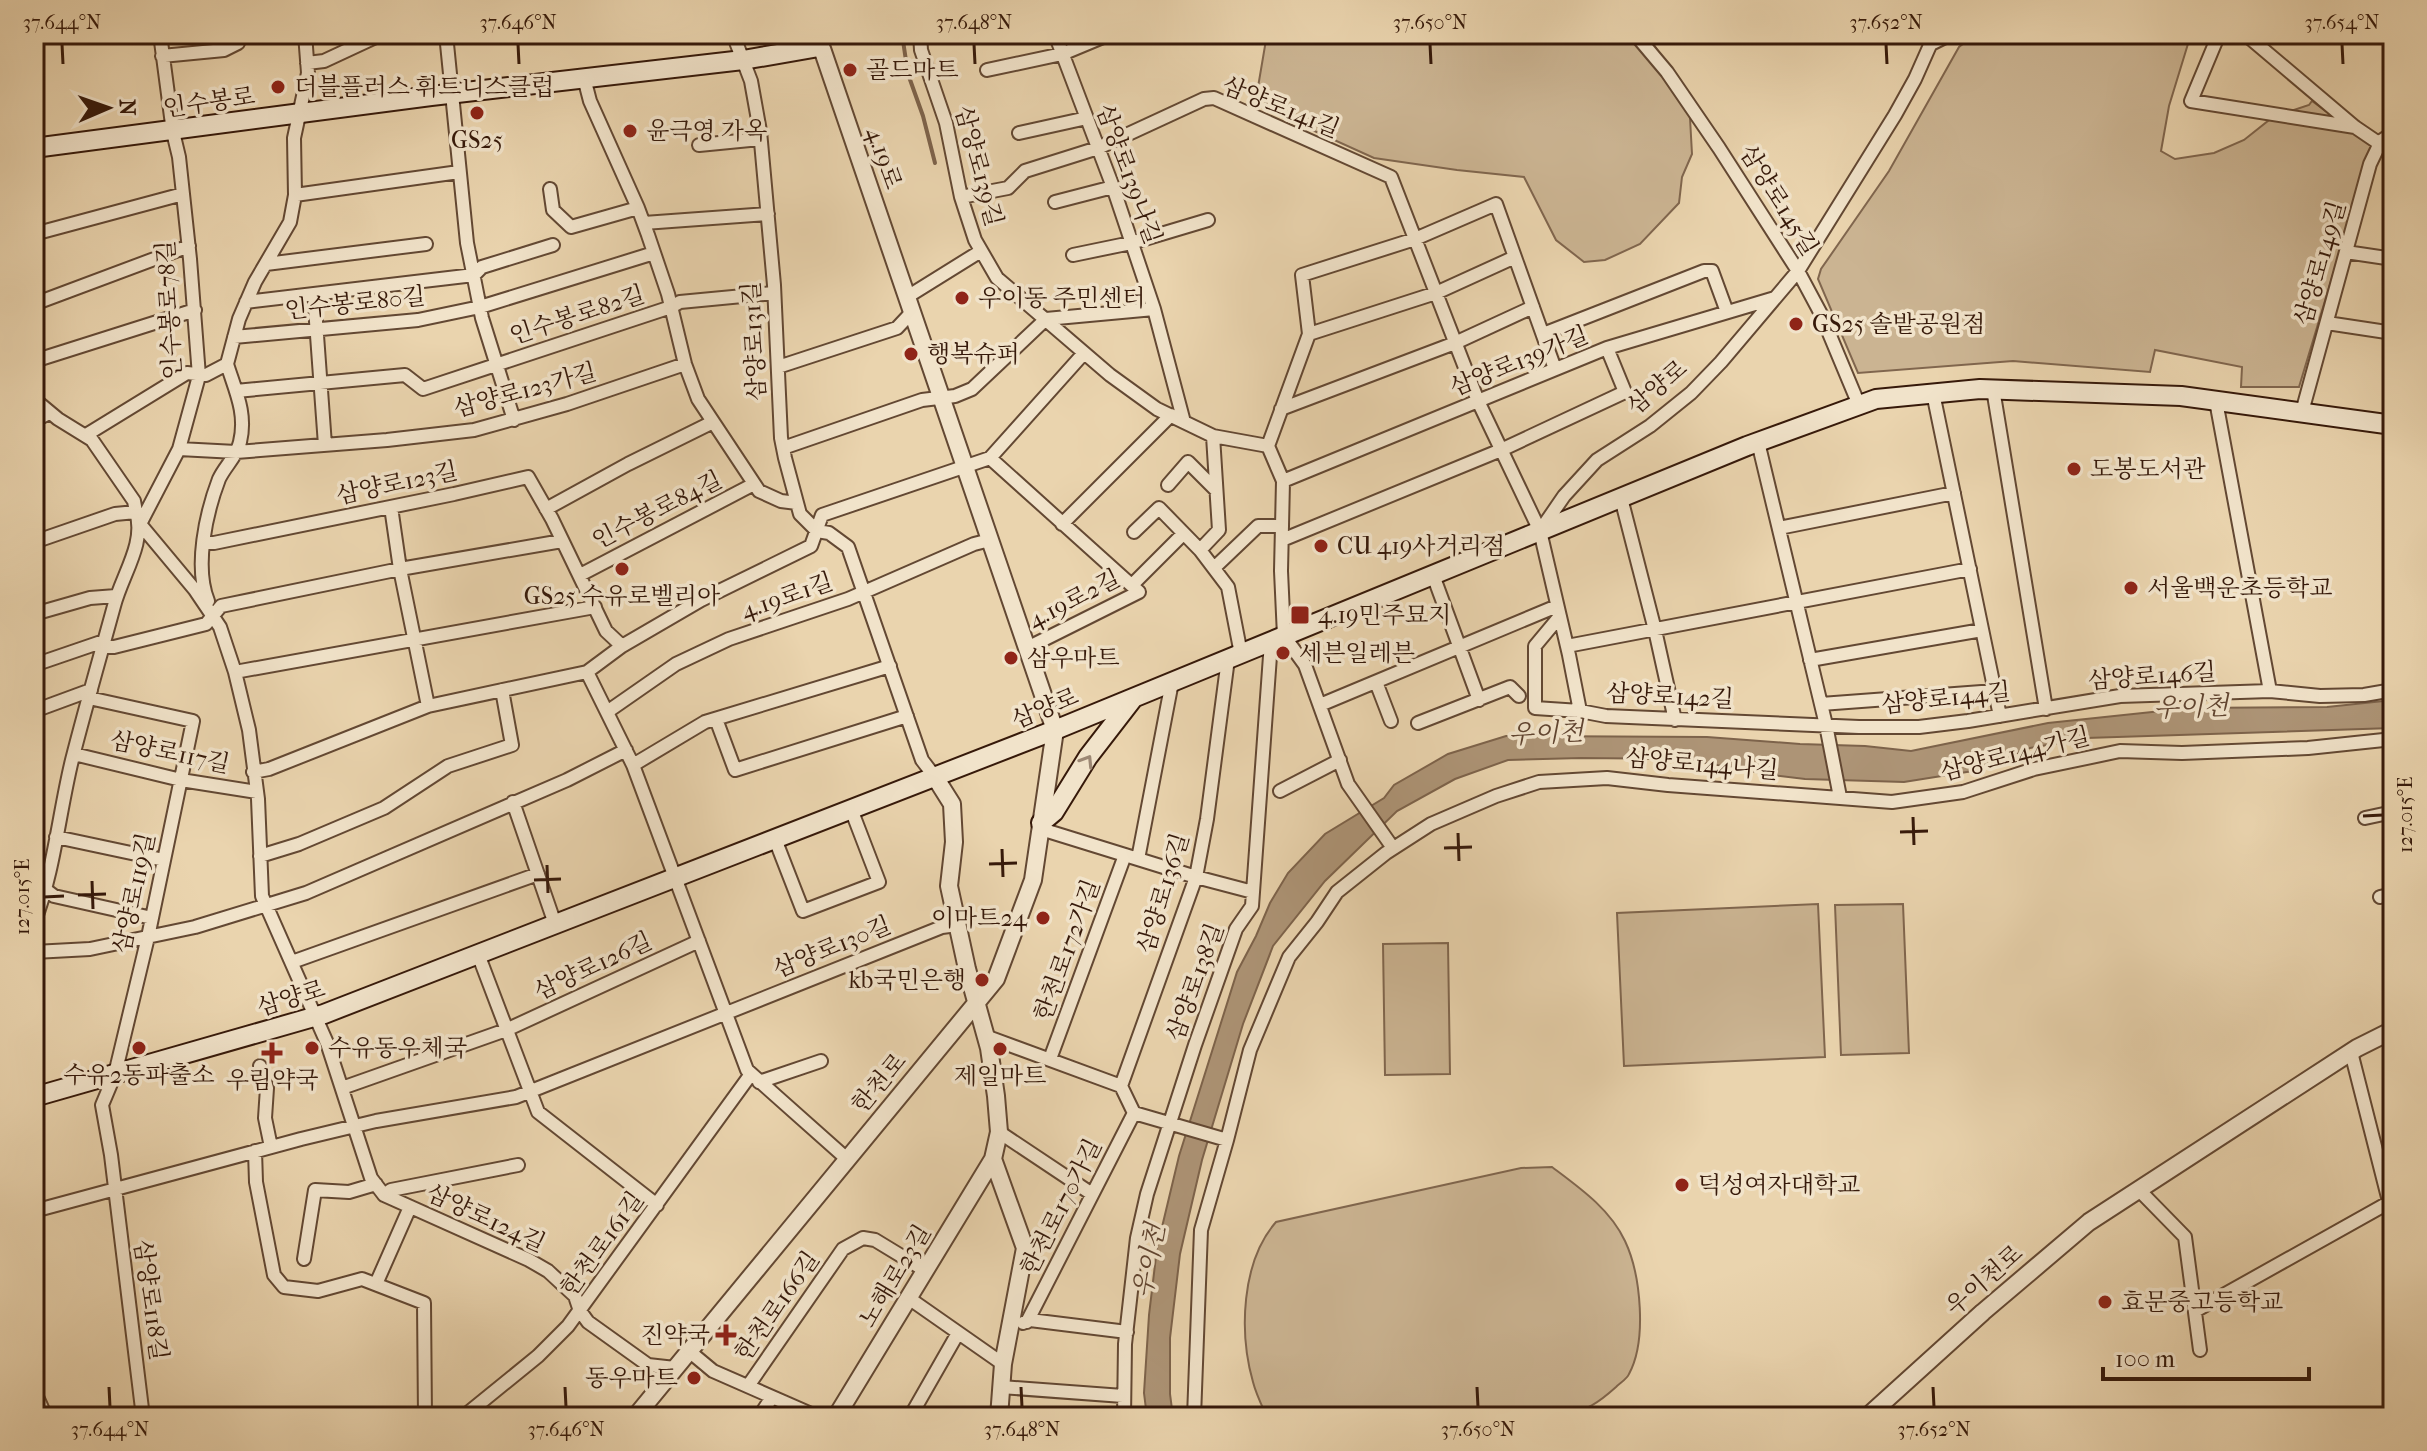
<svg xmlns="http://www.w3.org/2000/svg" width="2427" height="1451" font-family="'IM FELL French Canon','Noto Serif KR',serif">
	<rect width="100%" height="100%" fill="#ead4ae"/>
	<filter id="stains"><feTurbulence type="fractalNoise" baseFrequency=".0025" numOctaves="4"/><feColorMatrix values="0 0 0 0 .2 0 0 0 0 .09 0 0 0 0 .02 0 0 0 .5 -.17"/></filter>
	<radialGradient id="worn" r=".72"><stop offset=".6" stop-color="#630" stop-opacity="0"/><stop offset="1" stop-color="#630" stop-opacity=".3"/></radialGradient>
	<path fill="#cbb492" stroke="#80664e" stroke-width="2" d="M1267,34h380l42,66 3,54 -10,23 -3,26 -39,41 -35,16 -21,2 -28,-22 -32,-63 -67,-7 -83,-12 -104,-47 -12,-24z
		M1976,34h215l-22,72 -8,45 14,8 39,-6 30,-13 29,-23 36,-12 3,-4 60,44 -73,242h-58l1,-20 -87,-17 -5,22 -137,-11 -155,12 -40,-94 3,-10 68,-98 70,-124z
		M1818,904l7,153 -201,9 -7,-153z
		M1903,904l6,149 -68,2 -6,-150z
		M1448,943l2,131 -65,1 -2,-131z
		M1552,1167c28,21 58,42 73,74 16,34 22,100 4,133 -2,5 -9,9 -13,13 -20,18 -27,21 -53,30h-296c-5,-11 -11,-23 -14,-35 -14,-49 -12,-120 23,-160l245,-54z"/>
	<path fill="#ad9476" stroke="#7d634b" stroke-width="2" d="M2393,700v28l-307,10 -56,10 -57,23 -69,11 -99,-3 -33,-4 -89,-16 -102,-1 -73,2 -53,19 -58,32 -72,70 -52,65 -30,78 -41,136 -22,94 -10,84v56l3,23h-26l-3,-24 5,-78 8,-67 22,-92 58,-184 19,-36 14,-33 18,-30 37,-39 59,-36 10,-13 54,-31 58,-18 201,1 93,7 65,2 46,5 137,-28 142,-15 137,-1z"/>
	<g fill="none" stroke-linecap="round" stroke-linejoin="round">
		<path stroke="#7d634b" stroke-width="4" d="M902,34l6,40 15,42 12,47"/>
		<g stroke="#634833" stroke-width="16">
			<path id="minor" d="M446,34l21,209 15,75 32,102
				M735,34l1,8 15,39 9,50 14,154 7,153 4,20 15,56 17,17 12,2 19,14 74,213 13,17
				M920,34l1,16 25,73 15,74 14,43 22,38 113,97 47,34 56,27 55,10 15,35 -2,90 3,65 21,29 43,119 45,64
				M1055,34l58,153 41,122 30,113
				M1635,34l32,38 52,76 79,123 23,43 38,91
				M2219,34l-28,67 164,26
				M2245,34l110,93 25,17
				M1933,43l18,-9
				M162,56l62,-6 14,-7
				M307,63l17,-2 58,-27
				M987,70l75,-16 48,-20
				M584,78l6,23 48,107 10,27 20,59 17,70 13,35 61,92 22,10 16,2
				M1019,133l68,-15
				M699,145l61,-6
				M550,189l3,21 18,17 67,-19
				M295,195l164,-23
				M961,197l47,-9 17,-17 73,-23 106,-49 10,-1 177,79 87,224 62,130 29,124 11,56
				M1055,202l58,-15
				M644,223l124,-9
				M34,234l149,-40
				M2346,252l47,7
				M1073,255l58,-12 77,-23
				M266,264l160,-20
				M314,294l11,151
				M907,297l74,-46
				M246,302l228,-27 8,-8 71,-22
				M34,304l155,-58
				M2327,323l66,10
				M1309,334l127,-41 79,-36
				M1543,334l161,-63h8l15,41
				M234,337l184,-17 62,-13 174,-54
				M34,361l161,-51
				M227,364l12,-45 16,-37 35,-60 5,-27 -1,-57 14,-65 -3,-39
				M778,367l119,-39 15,-16
				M1993,389l53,320
				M236,391l169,-16 18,14 248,-82 9,-5 94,-9
				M1933,393l67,323
				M34,399l24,20 34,21 42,61 2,11
				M2216,401l54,290
				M1281,409l174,-66 78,-36
				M2302,412l68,-248 11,-23 12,-8
				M34,421l15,-8
				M86,435l101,-62 19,2 21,-11
				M1758,442l68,283 14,72
				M1268,446l41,-112 -7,-59 113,-36 81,-35 59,165
				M783,448l139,-48 33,-4 17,-7 74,-70 108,-10
				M179,449l57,3 151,-12 87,-10 93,-26 118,-40
				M990,458l94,-105
				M1283,481l324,-133 168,-50
				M1168,485l20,-23 28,28
				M34,498l3,-1
				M1621,498l34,132 20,90
				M391,507l9,62 28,137
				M546,509l82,-45 85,-42
				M140,524l55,66 25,37 15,45 14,58 9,69 4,97 65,147 44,135 13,17 145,65 19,11 27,25 5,15 8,11 60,43 27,3
				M140,524l39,-75 20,-73 -9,-117 -11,-102 -6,-25 -13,-98
				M1062,524l109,-109
				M1542,528l22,-32 33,-36 53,-34 41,-33 30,-31 77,-91 97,-156 20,-36 20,-45
				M1779,528l175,-35
				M1134,532l25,-24 41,42 28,37 13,67
				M1282,540l219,-90 124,-58 -18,-44
				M34,542l81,-28 21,-2c10,31 -14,63 -22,94 -14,51 -29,103 -42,154 -13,53 -18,112 -38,163
				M203,543h11l240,-49 74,-17 24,42 54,112 16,15
				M1200,550l19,-20 -6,-94
				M2390,554h3
				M1214,568l44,-42h24
				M580,575l174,-91
				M1433,575l46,125
				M1132,585l51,-51
				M208,601c-14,-34 -2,-88 11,-122 6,-13 18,-23 21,-37 7,-29 -5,-52 -13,-78
				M34,614l56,-16 26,-2
				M1560,616l-25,30v62l45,3 26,5 253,11h60l49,-6 152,-25 150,-5 50,5 44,-1 29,-5
				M1567,646l403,-77
				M103,647h11l92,-23 15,-18 179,-37 162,-28
				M1810,660l172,-30
				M34,665l70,-24
				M235,672l360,-65
				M587,672l46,93 114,305 100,89
				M1376,682l15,39
				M89,698l104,23 -45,216 -33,137 -13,31 9,50 32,262
				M1821,704l174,-13
				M1320,705l237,-99
				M34,711l57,-21
				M607,712l69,-48 53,-25 119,-40 126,-55 16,-4
				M716,719l19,51 172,-54
				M1418,723l92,-36 9,9
				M74,754l107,26 76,12
				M633,765l72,-43 185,-56
				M253,772l16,-3 159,-63 159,-34 35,-26 79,-46 110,-54 11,-31 168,-57 149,134 -112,56
				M1280,791l60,-31
				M513,802l42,122
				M2365,818l28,-6
				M1041,829l155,48 57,15
				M56,837l108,23
				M775,839l28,72 76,-29 -28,-73
				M260,856l39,-12 85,-36 64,-42 64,-21 -10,-55
				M1138,859l34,-177
				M34,881l20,15 98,22
				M2380,897l13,-3
				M34,952l56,-3 105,-22 111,-34 261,-113 59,-30
				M478,954l60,158 119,93
				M292,962l246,-88
				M985,1036l136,50 13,27 93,27
				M2351,1052l42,165
				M1050,1059l75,-204
				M260,1066l7,22 -2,30 6,29
				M759,1082l62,-21
				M1121,1086l75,-209 11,-58 21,-160
				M342,1088l164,-58 193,-89
				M999,1132l93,62
				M255,1151l1,31 18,93 10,12 34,4 44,-12 62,24 1,114
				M2139,1190l46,47 15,113
				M384,1195l7,-5 127,-25
				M34,1211l267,-72 75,-18 140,-24 426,-170 15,-2
				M304,1259l11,-69 34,2 27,-8
				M376,1284l34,-77
				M910,1299l93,65
				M2195,1311l193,-108
				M1027,1322l107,-209
				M1023,1323l7,-3 97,12
				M689,1351l24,20 105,46
				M748,1386l95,-137 20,-11 12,2 51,31
				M1001,1387l122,9
				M34,1390l12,27
				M841,1410l10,7
				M463,1417l75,-61 30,-30 183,-252
				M759,1417l13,-20
				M910,1417l48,-84
				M1124,1417l1,-73 5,-44 7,-62 10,-44 48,-149 41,-116 16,-23 19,-264
				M1194,1417l7,-187 26,-90 23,-90 39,-93 28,-35 20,-30 49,-39 45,-29 65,-28 43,-14 68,-4 61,7 224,17 71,-10 71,-23 86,-18 62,2 126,-5 85,-9"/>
		</g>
		<g stroke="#634833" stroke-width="20">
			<path id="tertiary" d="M935,777l17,27 2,38 -5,44 18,83 22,79 7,48 3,36 -6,27 32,89 -22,116 -4,53
				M635,1417l361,-438 37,-99 22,-150 -238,-696
				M836,1417l157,-258
				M1867,1417l116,-105 106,-90 268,-174 36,-18"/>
		</g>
		<g stroke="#36190a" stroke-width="22">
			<path id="secondary" d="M34,148l397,-52 312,-36 76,-13
				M1041,823l13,-11 34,-55 44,-57
				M34,1097l290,-83 731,-284 692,-284 129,-47 104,-10 201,7 212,29"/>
		</g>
		<use href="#minor" stroke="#f1e3ca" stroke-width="12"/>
		<use href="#tertiary" stroke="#f1e3ca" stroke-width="16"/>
		<use href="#secondary" stroke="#f1e3ca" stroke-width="18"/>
	</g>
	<defs><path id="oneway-chevron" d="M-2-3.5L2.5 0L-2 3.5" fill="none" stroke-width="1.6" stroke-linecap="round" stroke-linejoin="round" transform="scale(2)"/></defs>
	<use stroke="#9d8874" href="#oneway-chevron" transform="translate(1087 761) rotate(-58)"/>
	<path fill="none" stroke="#36190a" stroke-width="3" d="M62,44l1,20M518,44l1,20M974,44l1,20M1430,44l1,20M1886,44l1,20M2342,44l1,20M2363,816l20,-1M1913,817l1,28M1900,832l28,-1M1458,833l1,28M1444,848l28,-1M1002,849l1,28M989,864l28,-1M547,865l1,28M534,880l27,-1M92,881l1,28M78,895l28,-1M44,897l20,-1M109,1387l1,20M565,1387l1,20M1021,1387l1,20M1477,1387l1,20M1933,1387l1,20"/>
	<g fill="#8f2418" stroke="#f1e3ca" stroke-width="3">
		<circle cx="850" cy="70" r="8"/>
		<circle cx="278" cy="87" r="8"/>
		<circle cx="477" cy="113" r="8"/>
		<circle cx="630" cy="131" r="8"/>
		<circle cx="962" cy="298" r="8"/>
		<circle cx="1796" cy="324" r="8"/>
		<circle cx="911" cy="354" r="8"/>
		<circle cx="2074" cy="469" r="8"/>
		<circle cx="1321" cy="546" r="8"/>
		<circle cx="622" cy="569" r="8"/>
		<circle cx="2131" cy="588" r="8"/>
		<rect x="1290" y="605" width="20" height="20" rx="4"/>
		<circle cx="1283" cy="653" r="8"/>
		<circle cx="1011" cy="658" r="8"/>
		<circle cx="1043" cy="918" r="8"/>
		<circle cx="982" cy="980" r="8"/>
		<circle cx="139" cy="1048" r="8"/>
		<circle cx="312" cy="1048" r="8"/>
		<circle cx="1000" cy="1049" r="8"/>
		<path d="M268 1041h8v8h8v8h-8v8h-8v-8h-8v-8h8z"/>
		<circle cx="1682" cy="1185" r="8"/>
		<circle cx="2105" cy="1302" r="8"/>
		<path d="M722 1323h8v8h8v8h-8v8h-8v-8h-8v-8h8z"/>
		<circle cx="694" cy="1378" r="8"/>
	</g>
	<g text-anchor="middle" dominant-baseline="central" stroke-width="7" stroke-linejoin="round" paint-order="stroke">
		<g font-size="24" fill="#36190a" stroke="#f1e3ca" text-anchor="start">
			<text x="866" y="70">골드마트</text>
			<text x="294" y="87">더블플러스 휘트니스클럽</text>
			<text x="646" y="131">윤극영 가옥</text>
			<text x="477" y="140" text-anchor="middle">GS25</text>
			<text x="978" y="298">우이동 주민센터</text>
			<text x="1812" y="324">GS25 솔밭공원점</text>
			<text x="927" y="354">행복슈퍼</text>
			<text x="2090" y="469">도봉도서관</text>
			<text x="1337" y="546">CU 419사거리점</text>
			<text x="2147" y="588">서울백운초등학교</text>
			<text x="622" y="596" text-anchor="middle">GS25 수유로벨리아</text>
			<text x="1318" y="615">4.19민주묘지</text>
			<text x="1299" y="653">세븐일레븐</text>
			<text x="1027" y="658">삼우마트</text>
			<text x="1027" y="918" text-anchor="end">이마트24</text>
			<text x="966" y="980" text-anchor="end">kb국민은행</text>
			<text x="328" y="1048">수유동우체국</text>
			<text x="139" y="1075" text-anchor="middle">수유2동파출소</text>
			<text x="1000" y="1076" text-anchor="middle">제일마트</text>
			<text x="272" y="1080" text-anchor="middle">우림약국</text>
			<text x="1698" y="1185">덕성여자대학교</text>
			<text x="2121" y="1302">효문중고등학교</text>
			<text x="710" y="1335" text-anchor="end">진약국</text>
			<text x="678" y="1378" text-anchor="end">동우마트</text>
		</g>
		<g font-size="24" fill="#36190a" stroke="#f1e3ca">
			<text transform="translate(209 102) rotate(-8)">인수봉로</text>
			<text transform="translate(1281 107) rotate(22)">삼양로141길</text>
			<text transform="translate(884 158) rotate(71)">4.19로</text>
			<text transform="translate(979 166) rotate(75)">삼양로139길</text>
			<text transform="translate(1129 174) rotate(70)">삼양로139나길</text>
			<text transform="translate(1779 200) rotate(58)">삼양로145길</text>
			<text transform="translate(2320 263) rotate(-74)">삼양로149길</text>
			<text transform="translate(355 303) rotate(-6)">인수봉로80길</text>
			<text transform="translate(169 310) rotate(-93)">인수봉로78길</text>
			<text transform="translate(577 315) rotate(-18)">인수봉로82길</text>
			<text transform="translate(754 341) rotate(-93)">삼양로131길</text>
			<text transform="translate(1519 361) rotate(-22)">삼양로139가길</text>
			<text transform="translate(1657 387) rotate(-40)">삼양로</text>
			<text transform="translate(525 390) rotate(-15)">삼양로123가길</text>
			<text transform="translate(397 483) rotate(-12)">삼양로123길</text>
			<text transform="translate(657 510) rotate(-27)">인수봉로84길</text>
			<text transform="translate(787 596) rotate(-19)">4.19로1길</text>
			<text transform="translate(1074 599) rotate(-27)">4.19로2길</text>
			<text transform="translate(2152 676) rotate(-4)">삼양로146길</text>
			<text transform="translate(1670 696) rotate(3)">삼양로142길</text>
			<text transform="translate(1946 698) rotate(-6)">삼양로144길</text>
			<text transform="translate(1045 708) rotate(-22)">삼양로</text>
			<text transform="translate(170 752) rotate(12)">삼양로117길</text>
			<text transform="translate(2015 754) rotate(-14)">삼양로144가길</text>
			<text transform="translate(1702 764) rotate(5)">삼양로144나길</text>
			<text transform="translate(134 893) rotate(-78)">삼양로119길</text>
			<text transform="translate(1163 893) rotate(-73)">삼양로136길</text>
			<text transform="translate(832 947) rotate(-22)">삼양로130길</text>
			<text transform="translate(1067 950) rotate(-70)">한천로172가길</text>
			<text transform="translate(593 966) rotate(-25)">삼양로126길</text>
			<text transform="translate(1195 982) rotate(-70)">삼양로138길</text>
			<text transform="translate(291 998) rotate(-17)">삼양로</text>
			<text transform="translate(879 1083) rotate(-50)">한천로</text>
			<text transform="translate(1061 1207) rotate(-63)">한천로170가길</text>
			<text transform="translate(486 1218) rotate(25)">삼양로124길</text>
			<text transform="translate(602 1244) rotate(-54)">한천로161길</text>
			<text transform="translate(895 1276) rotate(-59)">노해로23길</text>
			<text transform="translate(1984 1280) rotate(-41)">우이천로</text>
			<text transform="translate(151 1300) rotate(82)">삼양로118길</text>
			<text transform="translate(777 1306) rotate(-55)">한천로166길</text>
		</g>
		<g font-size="26" font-style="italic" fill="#604430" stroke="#f1e3ca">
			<text transform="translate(2191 707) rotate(-2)">우이천</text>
			<text transform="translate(1546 733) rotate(-3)">우이천</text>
			<text transform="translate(1149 1261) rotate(-79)">우이천</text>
		</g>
	</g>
	<rect width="2427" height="1451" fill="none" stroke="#ead4ae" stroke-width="88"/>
	<g transform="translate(108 108) rotate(88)" stroke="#f1e3ca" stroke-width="6" paint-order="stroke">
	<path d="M0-6L14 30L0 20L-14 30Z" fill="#36190a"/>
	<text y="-12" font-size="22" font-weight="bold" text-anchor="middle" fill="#36190a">N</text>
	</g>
	<path d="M2103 1367v12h206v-12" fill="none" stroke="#36190a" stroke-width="4"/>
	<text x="2115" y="1367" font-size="24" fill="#36190a" stroke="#f1e3ca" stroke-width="6" paint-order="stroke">100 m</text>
	<rect x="44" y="44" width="2339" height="1363" fill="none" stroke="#36190a" stroke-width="3"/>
	<g font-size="20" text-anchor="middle" fill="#36190a">
		<text x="62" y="29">37.644°N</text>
		<text x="518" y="29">37.646°N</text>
		<text x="974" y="29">37.648°N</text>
		<text x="1430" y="29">37.650°N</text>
		<text x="1886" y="29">37.652°N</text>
		<text x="2342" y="29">37.654°N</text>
		<text transform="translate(2405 815) rotate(-90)" y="7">127.015°E</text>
		<text transform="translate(22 897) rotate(-90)" y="7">127.015°E</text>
		<text x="110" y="1436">37.644°N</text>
		<text x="566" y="1436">37.646°N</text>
		<text x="1022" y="1436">37.648°N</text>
		<text x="1478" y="1436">37.650°N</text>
		<text x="1934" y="1436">37.652°N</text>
	</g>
	<rect width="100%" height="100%" filter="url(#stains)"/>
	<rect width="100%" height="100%" fill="url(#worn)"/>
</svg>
